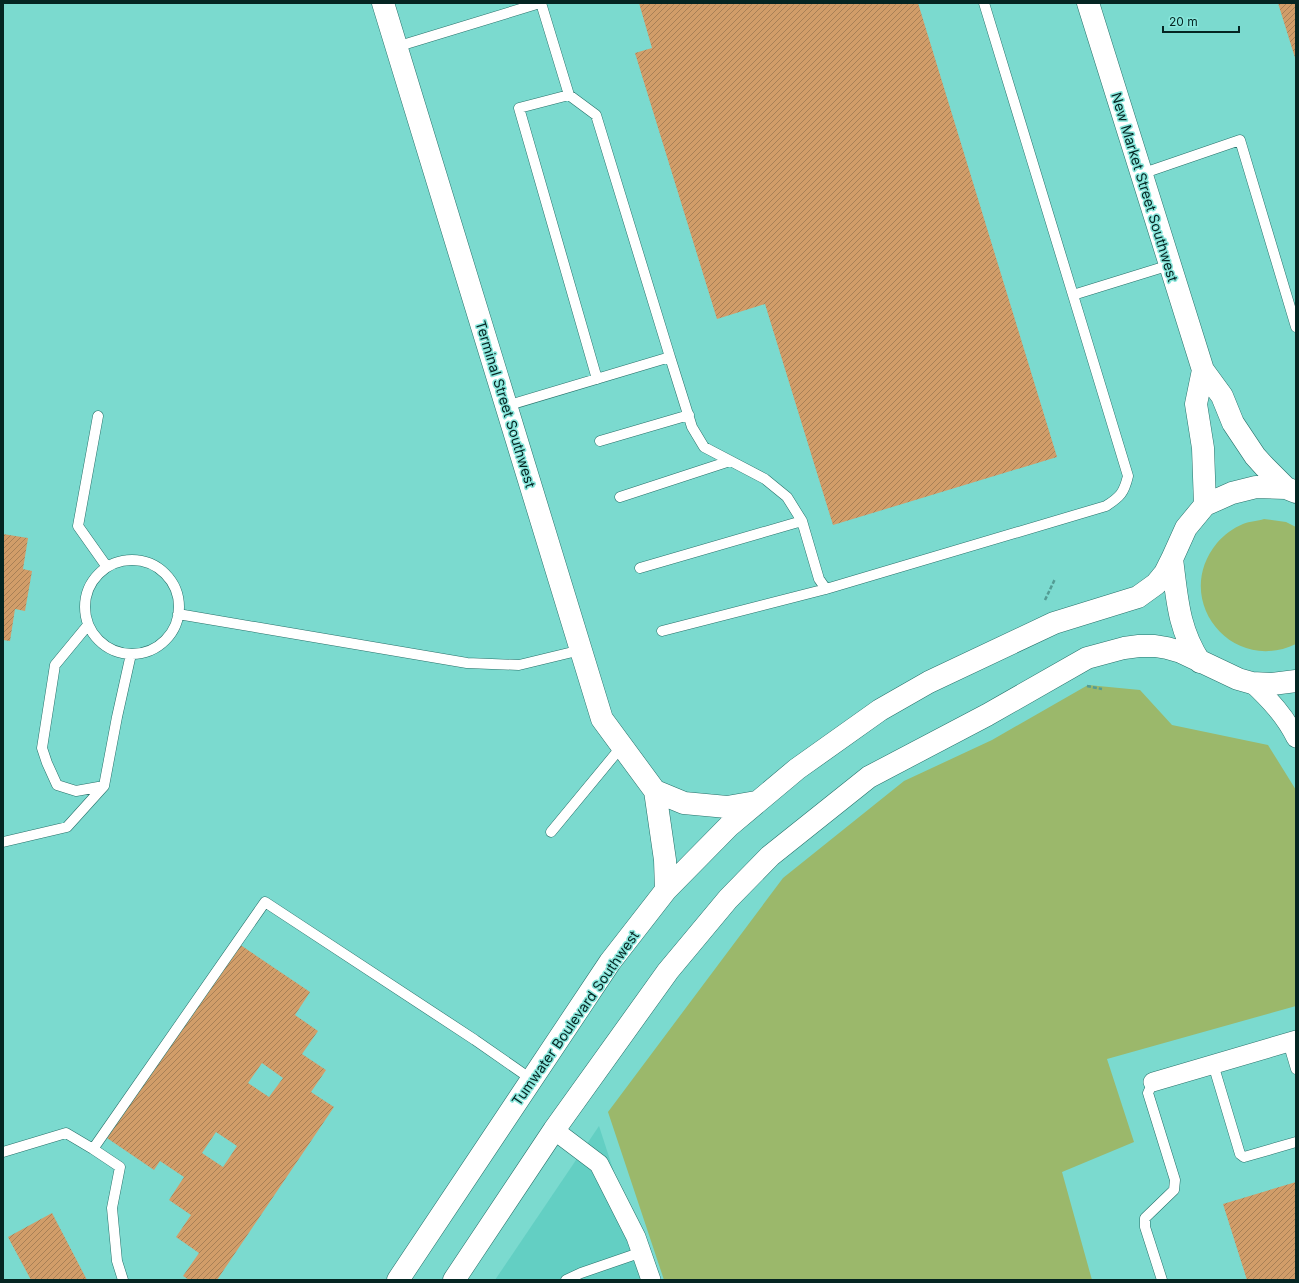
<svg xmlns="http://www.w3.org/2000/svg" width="1299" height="1283" font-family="Inter,sans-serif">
	<defs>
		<pattern id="building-hatch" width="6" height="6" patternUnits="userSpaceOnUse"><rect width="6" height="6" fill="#d19d69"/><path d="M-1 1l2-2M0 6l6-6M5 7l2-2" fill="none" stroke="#a88056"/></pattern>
	</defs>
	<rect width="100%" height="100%" fill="#7bdacf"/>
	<path fill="#63cfc3" d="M599,1126l50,154h-154z"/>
	<path fill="#9bb86b" d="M1264,519l22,3 10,5v117c-65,31 -125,-45 -79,-101 7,-8 16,-15 26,-19 7,-3 15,-3 21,-5z
		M1088,685l52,5 32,35 96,20 28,45v216l-189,53 27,83 -72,30 30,108h-428l-56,-168 175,-234 121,-97 88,-41z"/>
	<path fill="url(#building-hatch)" fill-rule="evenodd" d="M639,3h279l139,454 -224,68 -68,-221 -48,15 -82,-266 17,-5z
		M1278,3h18v58z
		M3,534l25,4 -5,31 9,2 -7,40 -10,-2 -5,32 -7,-1z
		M239,944l71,48 -15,23 23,16 -16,23 24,16 -15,22 23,15 -117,173h-28l-6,-4 16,-23 -23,-16 15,-22 -22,-15 15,-23 -24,-16 -6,9 -47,-32zM262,1063l21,15 -14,19 -21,-14zM216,1132l21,14 -14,21 -21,-14z
		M1296,1182v98h-49l-24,-76z
		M52,1213l35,67h-56l-23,-43z"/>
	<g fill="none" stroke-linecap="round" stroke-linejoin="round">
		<g stroke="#27716a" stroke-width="11">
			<path id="lane" d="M541,3l28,92 27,20 74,242
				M984,3l89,292 97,-30
				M396,47l144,-44
				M569,95l-50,13 78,271
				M1141,174l99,-34 56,187
				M506,406l164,-49 22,70 12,20 61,32 22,18 15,24 17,58 7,10 280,-83c14,-9 18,-13 22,-30l-55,-181
				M98,416l-20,110 29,41
				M600,441l89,-26
				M620,497l110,-36
				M85 607a47 47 0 1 1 94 0a47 47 0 1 1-94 0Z
				M640,568l162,-47
				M178,614l289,49 52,2 62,-15
				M88,625l-33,40 -13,83 5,15 10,22 19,6 28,-5
				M662,631l164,-42
				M551,832l71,-86
				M3,842l64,-15 37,-41 13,-69 14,-63
				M1288,1042l8,27
				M1213,1064l27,90 4,3 52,-15
				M1153,1082l-5,11 27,87 -1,10 -29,28v9l17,53
				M3,1152l63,-19 27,16
				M123,1280l-6,-19 -5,-53 8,-41 -27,-18 172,-247 210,138 56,39
				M566,1280l15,-7 61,-21"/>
		</g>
		<g stroke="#27716a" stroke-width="20">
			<path id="street" d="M1252,683c18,17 33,33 44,55
				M1153,1082l143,-42
				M554,1130l45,34 37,73 15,43"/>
		</g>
		<g stroke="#27716a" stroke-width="23">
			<path id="secondary" d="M383,3l219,716 53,72 10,69 1,30
				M1088,3l115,367 19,26 11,27 22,33 9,10 22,22
				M1203,370l-7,34 7,44 2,57
				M1172,559c5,38 6,70 28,103
				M655,791l29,12 43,4 29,-5
				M398,1280l212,-318 56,-72 63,-64 68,-57 83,-59 49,-28 125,-59 84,-26 18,-13 9,-11 7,-14 14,-31 19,-23 27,-12 24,-6 30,1 10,4
				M454,1280l100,-150 114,-159 60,-72 42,-43 99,-79 118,-62 100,-57 37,-10 15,-2h16l12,2 14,4 57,27 14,4 20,1 24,-3"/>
		</g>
		<path stroke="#539c94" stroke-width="2.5" stroke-dasharray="4 2" stroke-linecap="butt" d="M1045,600l10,-21
			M1087,686l15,3"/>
		<use href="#lane" stroke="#fff" stroke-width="10"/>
		<use href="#street" stroke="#fff" stroke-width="19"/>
		<use href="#secondary" stroke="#fff" stroke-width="22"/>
	</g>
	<g text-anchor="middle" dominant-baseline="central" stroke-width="3" stroke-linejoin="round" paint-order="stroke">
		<g font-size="14" fill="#052522" stroke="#89e7dc">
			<text transform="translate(1145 187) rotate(73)">New Market Street Southwest</text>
			<text transform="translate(506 404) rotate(73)">Terminal Street Southwest</text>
			<text transform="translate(575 1018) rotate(-55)">Tumwater Boulevard Southwest</text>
		</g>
	</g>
	<rect width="1299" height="1283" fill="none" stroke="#052522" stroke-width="8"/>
	<path d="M1163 26v6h76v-6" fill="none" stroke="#052522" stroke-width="2"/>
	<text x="1169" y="26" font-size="12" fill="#052522" stroke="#89e7dc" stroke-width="3" paint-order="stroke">20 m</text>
</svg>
